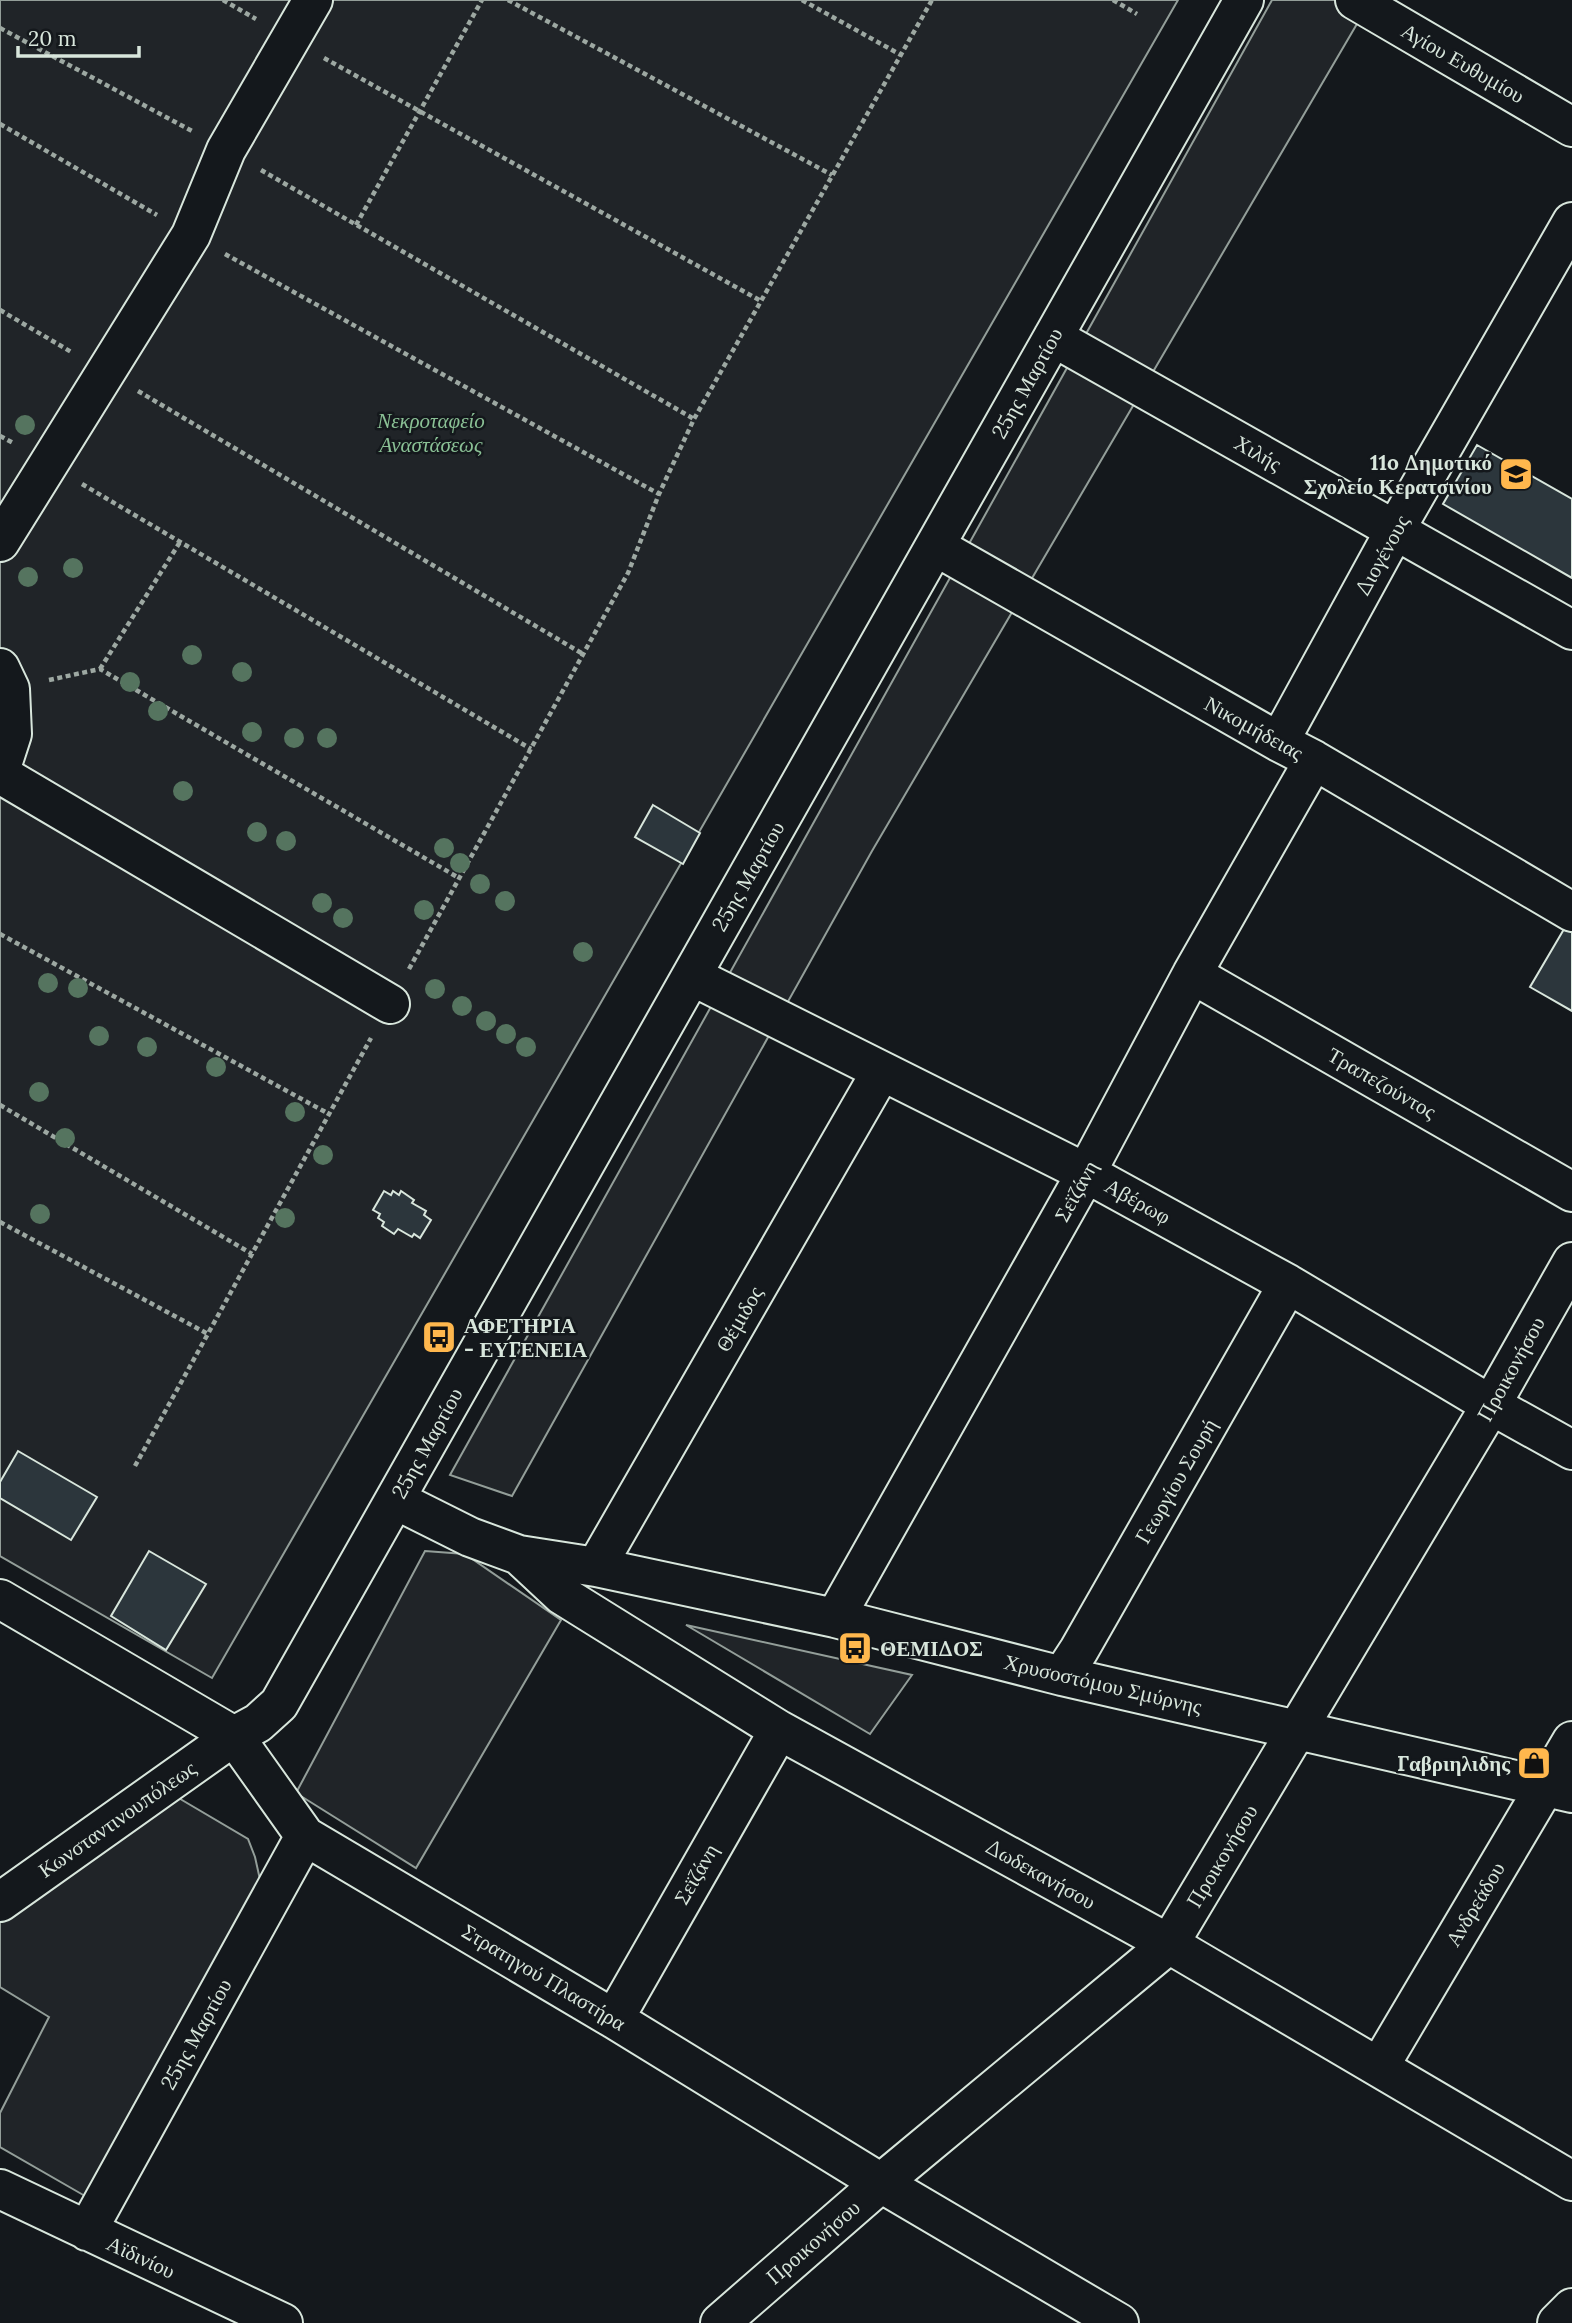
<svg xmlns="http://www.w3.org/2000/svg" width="1572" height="2323" font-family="Lora,serif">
	<rect width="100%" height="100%" fill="#14181c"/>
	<path fill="#202428" stroke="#939e99" stroke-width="2" d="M0,0h1178l-966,1678 -212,-122z
		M1272,0h99l-499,851 -360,645 -62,-21z
		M425,1551l40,3 96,66 -145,248 -120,-75z
		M686,1625l226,50 -42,59z
		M165,1790l83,49 7,18 6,27 -176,312 -85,-49v-34l49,-96 -49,-30v-86z"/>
	<path fill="#2c363c" stroke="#d8e6dc" stroke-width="2" d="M1477,445l95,54v79l-129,-74z
		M653,805l47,28 -17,31 -48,-27z
		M1567,924l5,2v85l-42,-24z
		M384,1191l7,4 2,-4 6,4 2,-4 13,9 -2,3 14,8 -2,4 7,5 -11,18 -6,-4 -2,3 -14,-8 -4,5 -12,-8 2,-4 -6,-4 2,-4 -7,-4z
		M18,1451l79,46 -26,43 -71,-42v-16z
		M149,1551l57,33 -40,66 -55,-34z"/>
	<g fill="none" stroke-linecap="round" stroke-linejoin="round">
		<g stroke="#d8e6dc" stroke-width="42">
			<path id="minor" d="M1355,0l217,127
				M1053,337l519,293
				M0,542l191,-307 35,-85 87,-150
				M935,546l344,196 35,18 258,152
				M0,668l10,21 2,45 -12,37
				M1279,742l116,-212 177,-308
				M0,774l390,230
				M1192,974l380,218
				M692,976l394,197 202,111 203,121 81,45
				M396,1500l74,37 49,18 77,12 239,51 227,58 510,117
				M519,1555l43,40 217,135 390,214 403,237
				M596,1567l285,-495
				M0,1599l234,137 71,100 309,183 267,164 238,140
				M835,1618l251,-445 106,-199 122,-214
				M1062,1676l17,-26 209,-366
				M0,1902l234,-166 24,-13 21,-19 965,-1704
				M614,2019l165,-289
				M1379,2067l193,-326
				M0,2189l283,134
				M87,2231l218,-395
				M720,2323l161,-140 288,-239 322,-539 81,-143
				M1557,2323l15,-15"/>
		</g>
		<path stroke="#9da8a2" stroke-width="4.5" stroke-dasharray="5 3.5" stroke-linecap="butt" d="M223,0l33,19
			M508,0l324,175
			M802,0l99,55
			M1113,0l24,14
			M0,28l192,103
			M324,58l437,243
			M0,124l157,91
			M261,170l433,249
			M356,225l126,-225
			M225,254l434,240
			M0,310l73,43
			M138,391l445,263
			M0,436l15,8
			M82,484l449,265
			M100,669l80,-127
			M49,680l51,-11 359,209
			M0,934l329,180
			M409,969l219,-396 31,-79 35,-75 238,-419
			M0,1105l252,149
			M0,1222l208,112
			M135,1466l236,-428"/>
		<use href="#minor" stroke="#14181c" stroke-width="38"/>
	</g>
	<g fill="#55745f">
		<circle cx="25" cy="425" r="10"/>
		<circle cx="73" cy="568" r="10"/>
		<circle cx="28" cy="577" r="10"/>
		<circle cx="192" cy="655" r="10"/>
		<circle cx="242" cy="672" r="10"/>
		<circle cx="130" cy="682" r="10"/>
		<circle cx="158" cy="711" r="10"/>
		<circle cx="252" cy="732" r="10"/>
		<circle cx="294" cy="738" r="10"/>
		<circle cx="327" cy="738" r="10"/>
		<circle cx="183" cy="791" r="10"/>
		<circle cx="257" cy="832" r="10"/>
		<circle cx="286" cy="841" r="10"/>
		<circle cx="444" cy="848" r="10"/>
		<circle cx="460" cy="863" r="10"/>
		<circle cx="480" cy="884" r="10"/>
		<circle cx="505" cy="901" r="10"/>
		<circle cx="322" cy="903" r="10"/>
		<circle cx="424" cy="910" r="10"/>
		<circle cx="343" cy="918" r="10"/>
		<circle cx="583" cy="952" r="10"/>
		<circle cx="48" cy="983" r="10"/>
		<circle cx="78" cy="988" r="10"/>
		<circle cx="435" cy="989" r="10"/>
		<circle cx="462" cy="1006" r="10"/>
		<circle cx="486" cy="1021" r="10"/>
		<circle cx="506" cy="1034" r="10"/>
		<circle cx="99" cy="1036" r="10"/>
		<circle cx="147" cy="1047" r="10"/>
		<circle cx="526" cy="1047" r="10"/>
		<circle cx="216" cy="1067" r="10"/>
		<circle cx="39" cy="1092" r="10"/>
		<circle cx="295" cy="1112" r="10"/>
		<circle cx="65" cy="1138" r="10"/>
		<circle cx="323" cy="1155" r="10"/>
		<circle cx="40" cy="1214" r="10"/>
		<circle cx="285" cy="1218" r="10"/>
	</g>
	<defs>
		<g id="school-square" transform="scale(1.75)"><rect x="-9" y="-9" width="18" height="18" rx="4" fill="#ffb74d" stroke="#14181c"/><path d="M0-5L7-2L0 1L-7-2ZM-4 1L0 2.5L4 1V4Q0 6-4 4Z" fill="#111"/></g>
		<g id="bus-square" transform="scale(1.75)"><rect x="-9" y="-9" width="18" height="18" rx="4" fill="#ffb74d" stroke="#14181c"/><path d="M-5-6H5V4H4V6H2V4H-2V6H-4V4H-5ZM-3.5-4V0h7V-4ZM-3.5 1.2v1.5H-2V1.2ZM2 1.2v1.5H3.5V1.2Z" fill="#111"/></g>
		<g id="shop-square" transform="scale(1.75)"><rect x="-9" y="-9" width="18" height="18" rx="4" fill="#ffb74d" stroke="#14181c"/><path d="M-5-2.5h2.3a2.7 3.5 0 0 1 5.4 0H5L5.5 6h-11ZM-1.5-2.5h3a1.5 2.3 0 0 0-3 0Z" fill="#111"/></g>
	</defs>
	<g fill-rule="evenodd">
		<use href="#school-square" x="1516" y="474"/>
		<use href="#bus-square" x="439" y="1337"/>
		<use href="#bus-square" x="855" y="1648"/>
		<use href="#shop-square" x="1534" y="1763"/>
	</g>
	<g text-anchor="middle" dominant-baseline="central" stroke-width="5" stroke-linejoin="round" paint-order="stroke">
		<g font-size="21" fill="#d8e6dc" stroke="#14181c">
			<text transform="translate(1463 63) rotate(30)">Αγίου Ευθυμίου</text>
			<text transform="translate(1027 383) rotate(-61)">25ης Μαρτίου</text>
			<text transform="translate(1258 453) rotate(30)">Χιλής</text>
			<text transform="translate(1382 555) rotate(-61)">Διογένους</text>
			<text transform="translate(1254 728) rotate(29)">Νικομήδειας</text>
			<text transform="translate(748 876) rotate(-60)">25ης Μαρτίου</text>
			<text transform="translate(1382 1083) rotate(30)">Τραπεζούντος</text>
			<text transform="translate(1076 1191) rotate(-61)">Σεϊζάνη</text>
			<text transform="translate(1138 1201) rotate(29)">Αβέρωφ</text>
			<text transform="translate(739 1319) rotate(-60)">Θέμιδος</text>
			<text transform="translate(1511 1369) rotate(-61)">Προικονήσου</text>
			<text transform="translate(427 1443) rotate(-61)">25ης Μαρτίου</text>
			<text transform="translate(1176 1481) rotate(-60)">Γεωργίου Σουρή</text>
			<text transform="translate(1103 1684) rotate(13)">Χρυσοστόμου Σμύρνης</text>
			<text transform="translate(117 1819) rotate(-35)">Κωνσταντινουπόλεως</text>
			<text transform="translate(1222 1856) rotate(-59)">Προικονήσου</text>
			<text transform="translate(696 1874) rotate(-60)">Σεϊζάνη</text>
			<text transform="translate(1041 1874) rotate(29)">Δωδεκανήσου</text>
			<text transform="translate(1475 1904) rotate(-59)">Ανδρεάδου</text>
			<text transform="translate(544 1977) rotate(31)">Στρατηγού Πλαστήρα</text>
			<text transform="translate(196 2034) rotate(-61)">25ης Μαρτίου</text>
			<text transform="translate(813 2242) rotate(-41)">Προικονήσου</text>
			<text transform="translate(141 2257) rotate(25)">Αϊδινίου</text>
		</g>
		<g font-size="21" font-style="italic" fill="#8ac095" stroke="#14181c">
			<text x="431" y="420">Νεκροταφείο<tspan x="431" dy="24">Αναστάσεως</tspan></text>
		</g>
		<g font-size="21" font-weight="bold" fill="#d8e6dc" stroke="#14181c" text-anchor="end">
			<text x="1492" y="462">11o Δημοτικό<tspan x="1492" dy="24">Σχολείο Κερατσινίου</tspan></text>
			<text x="464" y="1325" text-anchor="start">ΑΦΕΤΗΡΙΑ<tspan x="464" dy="24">- ΕΥΓΕΝΕΙΑ</tspan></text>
			<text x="880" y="1648" text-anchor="start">ΘΕΜΙΔΟΣ</text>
			<text x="1510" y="1763">Γαβριηλιδης</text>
		</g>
	</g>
	<path d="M18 46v10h121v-10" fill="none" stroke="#d8e6dc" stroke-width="3.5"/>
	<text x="28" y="46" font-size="21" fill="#d8e6dc" stroke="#14181c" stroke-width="5" paint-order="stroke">20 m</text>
</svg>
